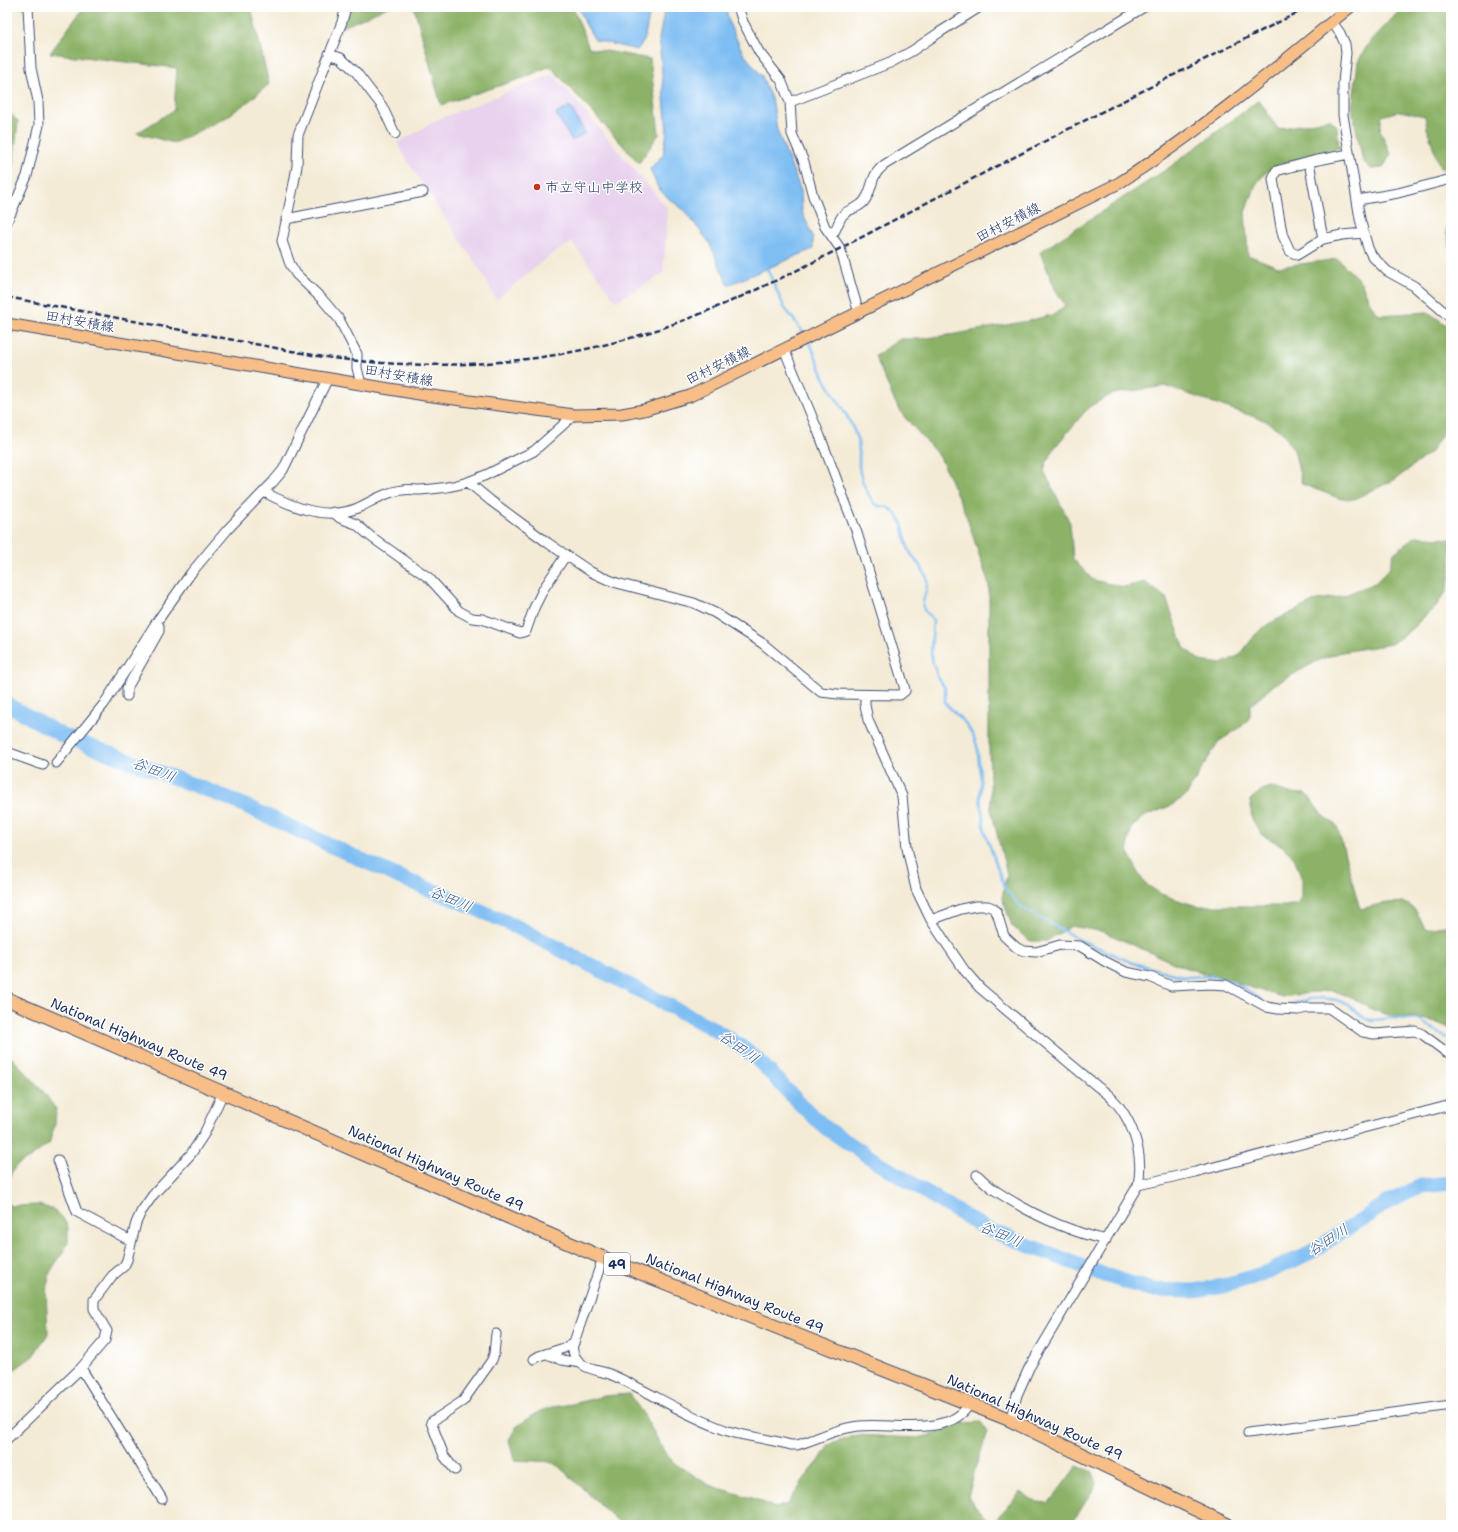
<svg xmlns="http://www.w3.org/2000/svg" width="1458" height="1532" font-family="'Shantell Sans','Klee One',sans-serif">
	<rect width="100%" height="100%" fill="#fff"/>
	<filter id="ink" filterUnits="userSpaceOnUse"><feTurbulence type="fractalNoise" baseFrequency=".025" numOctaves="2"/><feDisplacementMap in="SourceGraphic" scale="8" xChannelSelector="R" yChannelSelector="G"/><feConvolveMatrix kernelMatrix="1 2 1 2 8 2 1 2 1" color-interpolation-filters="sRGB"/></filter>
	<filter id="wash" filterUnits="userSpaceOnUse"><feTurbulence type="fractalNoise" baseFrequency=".012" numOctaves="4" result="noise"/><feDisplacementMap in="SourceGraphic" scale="16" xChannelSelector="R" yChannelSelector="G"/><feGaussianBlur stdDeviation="0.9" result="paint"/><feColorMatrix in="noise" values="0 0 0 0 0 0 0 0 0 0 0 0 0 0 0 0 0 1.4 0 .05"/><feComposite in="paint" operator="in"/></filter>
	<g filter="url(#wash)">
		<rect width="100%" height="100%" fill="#f4ebd6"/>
		<path fill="#e8d2ee" d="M553,74l115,135 -5,65 -47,27 -44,-59 -27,17 -49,41 -12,-24 -74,-111 -13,-22 42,-24z"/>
		<path fill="#8cb268" stroke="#547063" d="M84,7h167l18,77 -20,17 -24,17 -51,25 -37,-10 37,-23 3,-42 -127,-15z
			M342,7h46l-47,21z
			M414,7h159l16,41 61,11 9,75 -20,29 -89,-97 -24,11 -85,28z
			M1403,7h48v162l-11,-1 -13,-40 -2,-12 -26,-5 -17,5 -2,14 11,24 -8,14 -12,1 -8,-8 -11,-51 6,-48 10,-18z
			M1259,100l19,29 52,-10 7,7 2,22 -35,11 -23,4 -16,10 -8,10 -12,29 3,43 30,12 60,-8 23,23 9,21 9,12 49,-3 23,16v99h-5l-15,25 -35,27 -42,20h-13l-39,-15 -8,-34 -11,-17 -17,-12 -101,-35 -53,8 -23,13 -34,40 -9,17 -2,7 26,52 3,36 20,21 31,7 21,-5 21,16 18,49 16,14 21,3 19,-9 15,-20 13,-11 49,-24 23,-3 35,-14 14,-14 5,-16 22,-17 35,3 -1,35 -4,18 -9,13 -30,28 -16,11 -49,8 -21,7 -47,26 -24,21v11l-9,10 -23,15 -32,54 -16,10 -24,10 -14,11 -4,15 1,12 15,29 17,11 23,8 14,4h87l13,-2 4,-10v-14l-8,-23 -13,-12 -19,-10 -10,-16 -2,-19 12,-10 9,-3 18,6 18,1 15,21 15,11 23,83c15,-3 39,-12 52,-2 6,5 10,15 13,22l26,-4v104l-16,-7 -18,-4 -22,-1 -22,-7 -20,-12 -21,-8 -50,7 -99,-30 -79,-35 -33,-6 -24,15h-17l-18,-15 -10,-28 5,-24 -16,-64 -2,-62v-163l-23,-70 -26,-58 -38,-43 -8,-14 -19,-44 25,-17h20l36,-5 72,-13 27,-7 10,-9 -10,-16 -15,-37 130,-85z
			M7,111l11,10 -4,39 -7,28z
			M1451,214v36l-5,-20z
			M7,1053l32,33 17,23 -1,15 -6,20 -18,13 -14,8 -6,8 -4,22z
			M7,1198l3,8 29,-1 16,5 8,8 5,9v14l-4,10 -14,21 -4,20 2,42 -15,22 -26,19z
			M629,1394l15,21 21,38 12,12 32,20 49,15 17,8 13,-4 16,-25 15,-18 10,-16 27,-10 61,3 19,-4 24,-11 21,-1 7,10 -13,37 -7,28 14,17 10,9 29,-31 15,10 13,1 28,-37 16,6 4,12 -26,41h-449l-68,-63 -40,-2 -5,-20 7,-13 24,-16 12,-4 20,-3 32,-8z"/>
		<path fill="#7fbef3" stroke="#4d76a8" d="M578,7h73l-7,34 -7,9 -42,-10 -9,-15z
			M665,7h61l3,16 14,30 19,23 11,27 4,27 24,61 1,21 11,24v13l-85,36 -19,-43 -25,-32 -16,-12 -10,-10 -8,-19 13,-14 4,-23 -8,-93z
			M570,106l15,27 -13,8 -16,-27z"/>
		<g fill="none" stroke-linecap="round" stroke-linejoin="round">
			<path stroke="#7fbef3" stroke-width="2.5" d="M766,266l18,41 22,29
				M808,340c7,12 10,24 16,37 10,21 27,40 33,62 3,9 2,18 2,27 1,10 5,21 10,29 7,13 6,10 18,12 21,12 14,27 23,45 5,10 15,16 17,28 2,10 -6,20 -4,27 1,6 8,9 10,14l-2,32 2,10 5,15 7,10v15l21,21 8,13 3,9 4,34 -1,18 5,34 20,57 17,19 56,31 55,24 52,14 26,-1 20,5 31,19
				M1288,1005l21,-6 13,-1 15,2 11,5 18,14 7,1 23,-2 23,2 27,18 5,1"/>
			<path stroke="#7fbef3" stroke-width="15" d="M7,704l56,32 165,62 173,80 60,24 56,25 195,101 27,17 19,15 44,46 24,22 51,34 107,66 123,48 46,14 41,1 29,-5 48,-15 40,-19 76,-49 34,-17 30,-3"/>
		</g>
	</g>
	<g filter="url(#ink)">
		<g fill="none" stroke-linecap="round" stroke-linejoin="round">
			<g stroke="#3c4b70" stroke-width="11">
				<path id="minor" d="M346,7l-4,15 -44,113 -1,31 -3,17 -12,58 8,23 6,10 26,25 17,20 18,35v14l4,16
					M738,7l5,15 16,30 22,28 9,22 2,32 12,28 9,34 12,31 15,21 19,65
					M1332,22l8,11 5,11 1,9 -3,30v32l17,104 8,29 4,8 15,15 27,15 37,32
					M329,54l12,4 15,14 26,34 13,28
					M790,102l100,-39 22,-12 28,-19 40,-25
					M1349,154l-36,7 -37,10 -3,8 8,48 2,9 7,15 7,4 26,-16 19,-4 22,-2
					M1309,162l14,77
					M1358,200l40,-7 53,-14
					M286,219l137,-27
					M7,222l20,-46 12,-51 -1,-24 -7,-33 -3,-61
					M832,235c5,-6 6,-13 10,-19 6,-8 18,-7 23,-16 9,-13 4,-23 19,-35l260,-158
					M468,482l18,-7 48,-24 40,-36
					M264,492c28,15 64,30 96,15 14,-7 26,-15 42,-17 6,-1 12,0 18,0 17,-1 32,-3 48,-8l23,19 57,42 43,29 13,6 13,5 77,20 21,10 47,30 59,49 17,2 62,1 5,-4 -1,-5 -47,-153 -37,-97 -36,-87
					M333,512l7,6 16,6 14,12 59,42 30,33 13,7 10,1 38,14 6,-2 8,-23 10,-20 22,-33
					M865,695v10l3,15 34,76 5,52 9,41 15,31 17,26 17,25 15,17 118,99c31,20 47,62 40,98l-109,183 -12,27 -5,19 -4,5
					M127,696v-8l32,-57v-5l-3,-3
					M7,752l36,13
					M56,763l48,-59 52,-81 35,-50 37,-44 45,-47 10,-12 45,-92
					M931,920l30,-11 15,-3h12l5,2 4,5 7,23 13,12 7,3 12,1 24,-7 20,1 26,16 20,10 24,5 21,9 40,-2 15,1 41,22 11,2 20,1 9,-2h22l34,24 11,2 41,-3 7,3 24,18 5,1
					M58,1160l19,52 54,29
					M977,1175c6,5 12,12 19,16 33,22 72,40 110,49
					M1138,1185l57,-13 256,-67
					M603,1258l-30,87c-2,8 4,16 10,20 9,6 20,6 29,10 39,17 75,42 116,56 20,6 42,8 63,14h6c21,-6 40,-17 62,-19 33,-4 91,13 111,-23
					M547,1354l15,6 19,3
					M534,1359l5,-3 25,-8 10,-5
					M81,1368l81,131
					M1248,1433l203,-28
					M7,1439l74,-71 24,-28 2,-9 -13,-22v-9l18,-24 12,-10 3,-6 9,-37 5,-11 12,-17 38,-41 13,-20 19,-41
					M455,1470l-11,-14 -13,-34 32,-21 29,-41 2,-6 2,-20"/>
			</g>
			<g stroke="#3c4b70" stroke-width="13">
				<path id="major" d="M7,324l418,71 149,20 48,-1 22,-4 46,-14 429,-213c82,-52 156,-114 231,-176"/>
			</g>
			<g stroke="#3c4b70" stroke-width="15">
				<path id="highway" d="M7,999l596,259 405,161 220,106"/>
			</g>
			<use href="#minor" stroke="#fff" stroke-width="9"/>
			<use href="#major" stroke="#f7be88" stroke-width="11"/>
			<use href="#highway" stroke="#f7be88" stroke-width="13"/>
			<path stroke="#1b2f5e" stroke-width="2.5" stroke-dasharray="6 3" stroke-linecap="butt" d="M7,297l311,59c121,18 246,9 361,-34 95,-35 185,-87 276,-134 117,-61 235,-122 354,-181"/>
		</g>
	</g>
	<circle fill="#c8321e" stroke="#fff" stroke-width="1.5" cx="537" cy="187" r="4"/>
	<g text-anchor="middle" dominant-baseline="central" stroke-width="3" stroke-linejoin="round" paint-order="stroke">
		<rect fill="#fff" stroke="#5f6d8e" stroke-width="1" x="604" y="1253" width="26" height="22" rx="3"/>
		<g font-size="13" font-weight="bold" fill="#1b2f5e">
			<text x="617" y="1264">49</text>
		</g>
		<g font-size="14" fill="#1b2f5e" stroke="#fff" text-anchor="start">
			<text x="545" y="187">市立守山中学校</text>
		</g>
		<g font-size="14" fill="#1b2f5e" stroke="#fff">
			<text transform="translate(1008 222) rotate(-27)">田村安積線</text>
			<text transform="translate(80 321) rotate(10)">田村安積線</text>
			<text transform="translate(718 365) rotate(-26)">田村安積線</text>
			<text transform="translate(399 375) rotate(10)">田村安積線</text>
			<text transform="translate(139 1039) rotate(23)">National Highway Route 49</text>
			<text transform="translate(436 1168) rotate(24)">National Highway Route 49</text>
			<text transform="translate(735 1293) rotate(22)">National Highway Route 49</text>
			<text transform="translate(1035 1417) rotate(24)">National Highway Route 49</text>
		</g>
		<g font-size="15" font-style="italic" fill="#395a8b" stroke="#fff">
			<text transform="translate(154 770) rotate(21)">谷田川</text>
			<text transform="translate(451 899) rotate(23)">谷田川</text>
			<text transform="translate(739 1047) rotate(36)">谷田川</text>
			<text transform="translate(1001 1234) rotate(23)">谷田川</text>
			<text transform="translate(1328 1240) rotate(-32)">谷田川</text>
		</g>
	</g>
	<rect width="1458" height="1532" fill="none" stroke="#fff" stroke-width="24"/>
</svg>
